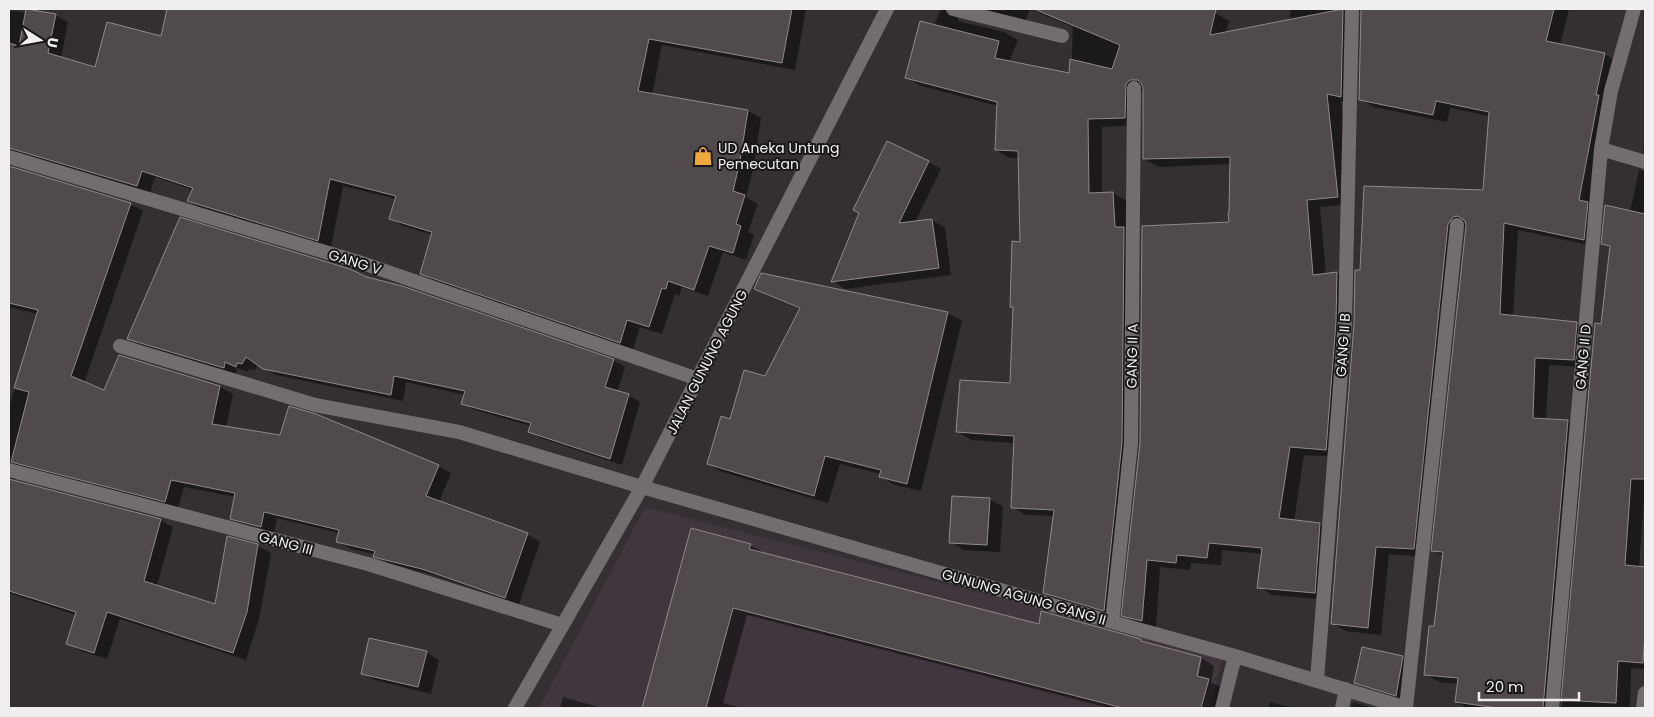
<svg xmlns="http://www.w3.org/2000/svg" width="1654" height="717" font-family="Poppins,sans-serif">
	<rect width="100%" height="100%" fill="#332f32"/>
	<path fill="#40373e" d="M645,507l578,148 -13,53h-671z"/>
	<path fill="#0007" fill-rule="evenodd" d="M27,9l28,6 13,7 -7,37 35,10 66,-31 7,-29h117l-4,24 38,8 7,-32h479l-11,61 -133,-25 -10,50 96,16 13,7 -8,51 -7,28 12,7 -10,28 6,3 -8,25 -23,-8 -15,44 -26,-9 -3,9 -4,-2 -13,40 -22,-7 -7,22 -199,-68 -13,-8 12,-38 -30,-9 -13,-8 6,-19 -53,-13 -12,61 -130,-39 -13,-7 5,-11 -38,-13 -5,16 -136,-31 -1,6 117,36 13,7 -59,172 21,8 15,-35 100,31 13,7 -7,33 212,39 13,7 -12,29 88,32 13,8 -21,62 -82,-28 -49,-13 -13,-7v-2l-24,-5 -13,-8 1,-8 -62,-15 -3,16 -29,-8 -13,-8 3,-21 -51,-10 -6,21 -165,-32 2,6 145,38 13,7 -16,59 59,19 12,-67 30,8 13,7 -12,66 -13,41 -126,-41 -13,40 -26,-8 -13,-8 8,-28 -67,-22v-190l1,1 28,-90 -29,-7v-297l17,3z
		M941,9h24l-7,6v6l46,11 14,8 -9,22 62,12 2,-47 -43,-18 -5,12 -51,-12h223l18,4 14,8 -3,12 63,-13 2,-11h278l-9,36 44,9 14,8 -9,41 -11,144 -80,-17 -5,86 64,7 13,8 -3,36 -38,-2 -3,55 22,1 14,8 -25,279h-90l-11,-6 2,-18 -19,-2 -14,-8 10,-47 8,-71 -10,-6 34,-326 -5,8 -34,325 -39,-3 -8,81 -35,-4 -14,-8 29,-352 123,-79 6,-76 -40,-8 -3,14 -73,-15 -14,-8 2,-89 -4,2 -3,92 -14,-3 10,103 -31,3 6,67 11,-1 14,8 -11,176 -36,-2 -10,66 26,3 14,8 -5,68 -57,-5 -13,-8 4,-33 -41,-4 -1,15 -30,-2 -1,7 -30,-3 -4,61 -19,-5 -14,-8 107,-391 1,-60 -73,3 -14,-8v-72l-5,9 -1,29 -36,2v67l11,-1 14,8 11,35 -20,382 -60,-18 -14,-8 11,-76 -29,-1 -14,-8 3,-64 -44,-3 -13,-8 53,-48 4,-76 -4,-2 10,-63 -1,-85h-10l-14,-8 2,-44 -77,-20 -14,-8 27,-52z
		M1645,137v16l-2,-2z
		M928,162l13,7 -26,53 17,-2 13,8 6,47 -106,14 -12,-8z
		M1639,170l6,1v315l-6,81 6,1v101l-14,-1 -1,40h-68l34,-383h6l9,-77 -8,-5 27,-31z
		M367,278l246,82 12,7 -8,25 11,3 12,7 -18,63 -81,-27 -12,-7 2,-5 -56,-16 -12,-7 2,-8 -59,-13 -3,19 -127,-26 -18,-11 -3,6 -6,-1 -1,3 -11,-4 -1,6 -96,-29 -12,-7z
		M755,288l193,25 14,8 -41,170 -26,-6 -14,-8v-3l-41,-10 -12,39 -106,-31 -14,-8 23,-44 34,-43 35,-68 -31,-13z
		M954,497l36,2 13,8 -3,45 -36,-2 -13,-8z
		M692,530l58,15 14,8 276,72 100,15 7,4 54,14 13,8 -3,16 11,6 -5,20h-108l-362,-93 -24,88 20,5h-99zM1199,660h3l-5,22h-3z
		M426,652l13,8 -8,34 -56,-14 -13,-7z
		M1402,658l6,3 -6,37 -41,-12 -6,-4z
		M563,697l39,11h-42z
		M1270,702l23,6h-25z
		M1353,702l19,6h-20z"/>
	<path fill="#504a4c" stroke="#908a8c" d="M26,9l30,5 -8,39 47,14 12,-45 54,14 6,-27h625l-10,54 -133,-24 -11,52 110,19 -8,51 -7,30 12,4 -9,29 5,2 -8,27 -24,-7 -15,44 -26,-9 -2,8 -4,-1 -13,39 -22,-7 -7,23 -200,-69 12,-42 -43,-13 7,-23 -66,-17 -12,62 -131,-40 6,-13 -51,-17 -5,15 -128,-38v-105l10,3z
		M1034,9h182l-6,26 133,-26 -2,88 -14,-3 11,103 -31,3 6,75 24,-3 -1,50 -10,128 -36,-3 -11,71 41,5 -5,70 -58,-5 5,-40 -53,-5 -2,15 -30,-3 -1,8 -29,-3 -5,61 -21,-5 19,-173 2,-217 87,-4 -1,-9h1l1,-56 -87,2v-71l-2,-5 -3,-3h-8l-4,4 -1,34 -37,1 1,74 24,-1 2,35h9l-2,215 -18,169 -61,-18 11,-83 -43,-2 3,-72 -58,-4 4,-52 50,3 3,-76h-3l2,-66 8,1 -2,-91 -23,-1 2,-48 -92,-24 15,-57 79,20 -4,17 74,15 1,-14 42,10 8,-24z
		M1361,9h193l-8,32 59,12 -9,42h3l-20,105 9,2 -4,38 -80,-17 -4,91 77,8 -3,38 -39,-2 -2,60 35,2 -25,288h-45l-43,-6 3,-24 -34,-3 5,-49h5l9,-74 -12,-1 35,-325 -1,-5 -7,-5 -5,1 -5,7 -34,325 -38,-2 -8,81 -37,-4 23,-301 1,-53h5l4,-84 119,4 6,-78 -53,-11 -3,14 -74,-15z
		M887,141l42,20 -30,62 33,-4 7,49 -108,14 28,-69 -6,-3z
		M9,166l122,37 -60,173 33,14 15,-35 101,31 -8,38 68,11 9,-29 27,8 123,51 -13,31 102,37 -23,65 -83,-29 -49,-12 2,-6 -39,-9 3,-12 -75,-18 -3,15 -31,-8 5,-26 -64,-13 -6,22 -154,-40 18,-70 -15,-4 24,-78 -29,-7z
		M1605,205l40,9v265h-14l-6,86 20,2v66l-2,30 -25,-2 -2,42 -55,-3 34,-377 6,1 9,-78 -9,-2z
		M180,217l170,52 17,8 35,9 212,73 -9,28 24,7 -19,65 -82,-27 3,-9 -70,-19 4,-13 -71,-15 -3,19 -128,-26 -17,-12 -4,7 -5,-1 -1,4 -11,-5 -1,6 -97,-29z
		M761,273l187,39 -41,172 -28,-7 2,-7 -56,-14 -11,40 -107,-32 14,-48 9,3 14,-49 21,6 35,-68 -46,-19z
		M9,479l152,40 -17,62 71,23 12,-68 31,8 -11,68 -14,41 -126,-41 -13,41 -28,-9 10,-32 -67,-21z
		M952,496l38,2 -3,47 -38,-2z
		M691,528l60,16 -2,5 290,75 2,-13 100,28v2l60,16 -4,19 12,3 -8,29h-78l-390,-100 -27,100h-64z
		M369,638l58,13 -9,36 -57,-13z
		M1362,647l41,9 -7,40 -42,-13z"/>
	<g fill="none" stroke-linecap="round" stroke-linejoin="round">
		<path stroke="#726d71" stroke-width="14" d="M953,9l109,27"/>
		<path stroke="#726d71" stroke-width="14" d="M1601,149l44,13
			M9,157l356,107 333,115
			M120,346l195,59 144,27 183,55 470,135 123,34 171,52 51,-483
			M9,470l359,94 194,61
			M1112,622l19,-179 3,-355
			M1317,680l28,-358 7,-313
			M1222,708l13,-52
			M1342,708l4,-19
			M1552,708l49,-559 10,-58 23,-82
			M1643,708l2,-15"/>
		<path stroke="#726d71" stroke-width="14" d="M515,708l127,-221 245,-478"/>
	</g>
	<defs>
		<g id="shop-bare" transform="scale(1.5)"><path d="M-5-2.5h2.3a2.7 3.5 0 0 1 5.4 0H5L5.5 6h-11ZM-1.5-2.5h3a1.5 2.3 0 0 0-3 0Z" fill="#eea83c" stroke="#191719" stroke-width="2.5" paint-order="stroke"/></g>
	</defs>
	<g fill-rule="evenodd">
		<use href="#shop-bare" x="703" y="156"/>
	</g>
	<g text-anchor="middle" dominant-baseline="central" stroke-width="4" stroke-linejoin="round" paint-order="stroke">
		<g font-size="14" fill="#f1eef1" stroke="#191719" text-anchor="start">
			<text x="718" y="148">UD Aneka Untung<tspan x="718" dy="16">Pemecutan</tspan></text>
		</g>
		<g font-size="14" fill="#f1eef1" stroke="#191719">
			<text transform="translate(355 262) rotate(17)">GANG V</text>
			<text transform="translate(1343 345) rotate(-86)">GANG II B</text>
			<text transform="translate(1132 356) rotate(-89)">GANG II A</text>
			<text transform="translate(1583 357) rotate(-85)">GANG II D</text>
			<text transform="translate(707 362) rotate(-63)">JALAN GUNUNG AGUNG</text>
			<text transform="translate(286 543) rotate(15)">GANG III</text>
			<text transform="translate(1024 597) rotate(16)">GUNUNG AGUNG GANG II</text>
		</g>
	</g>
	<rect width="1654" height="717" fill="none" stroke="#f1eef1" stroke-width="20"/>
	<g transform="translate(40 40) rotate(101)" stroke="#191719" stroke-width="4" paint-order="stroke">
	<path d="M0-4L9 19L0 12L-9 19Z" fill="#f1eef1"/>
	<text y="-8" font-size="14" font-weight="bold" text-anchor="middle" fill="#f1eef1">U</text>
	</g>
	<path d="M1479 692v8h100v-8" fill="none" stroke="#f1eef1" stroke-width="2.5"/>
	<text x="1486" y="692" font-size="15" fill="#f1eef1" stroke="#191719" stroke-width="4" paint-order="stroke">20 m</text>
</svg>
